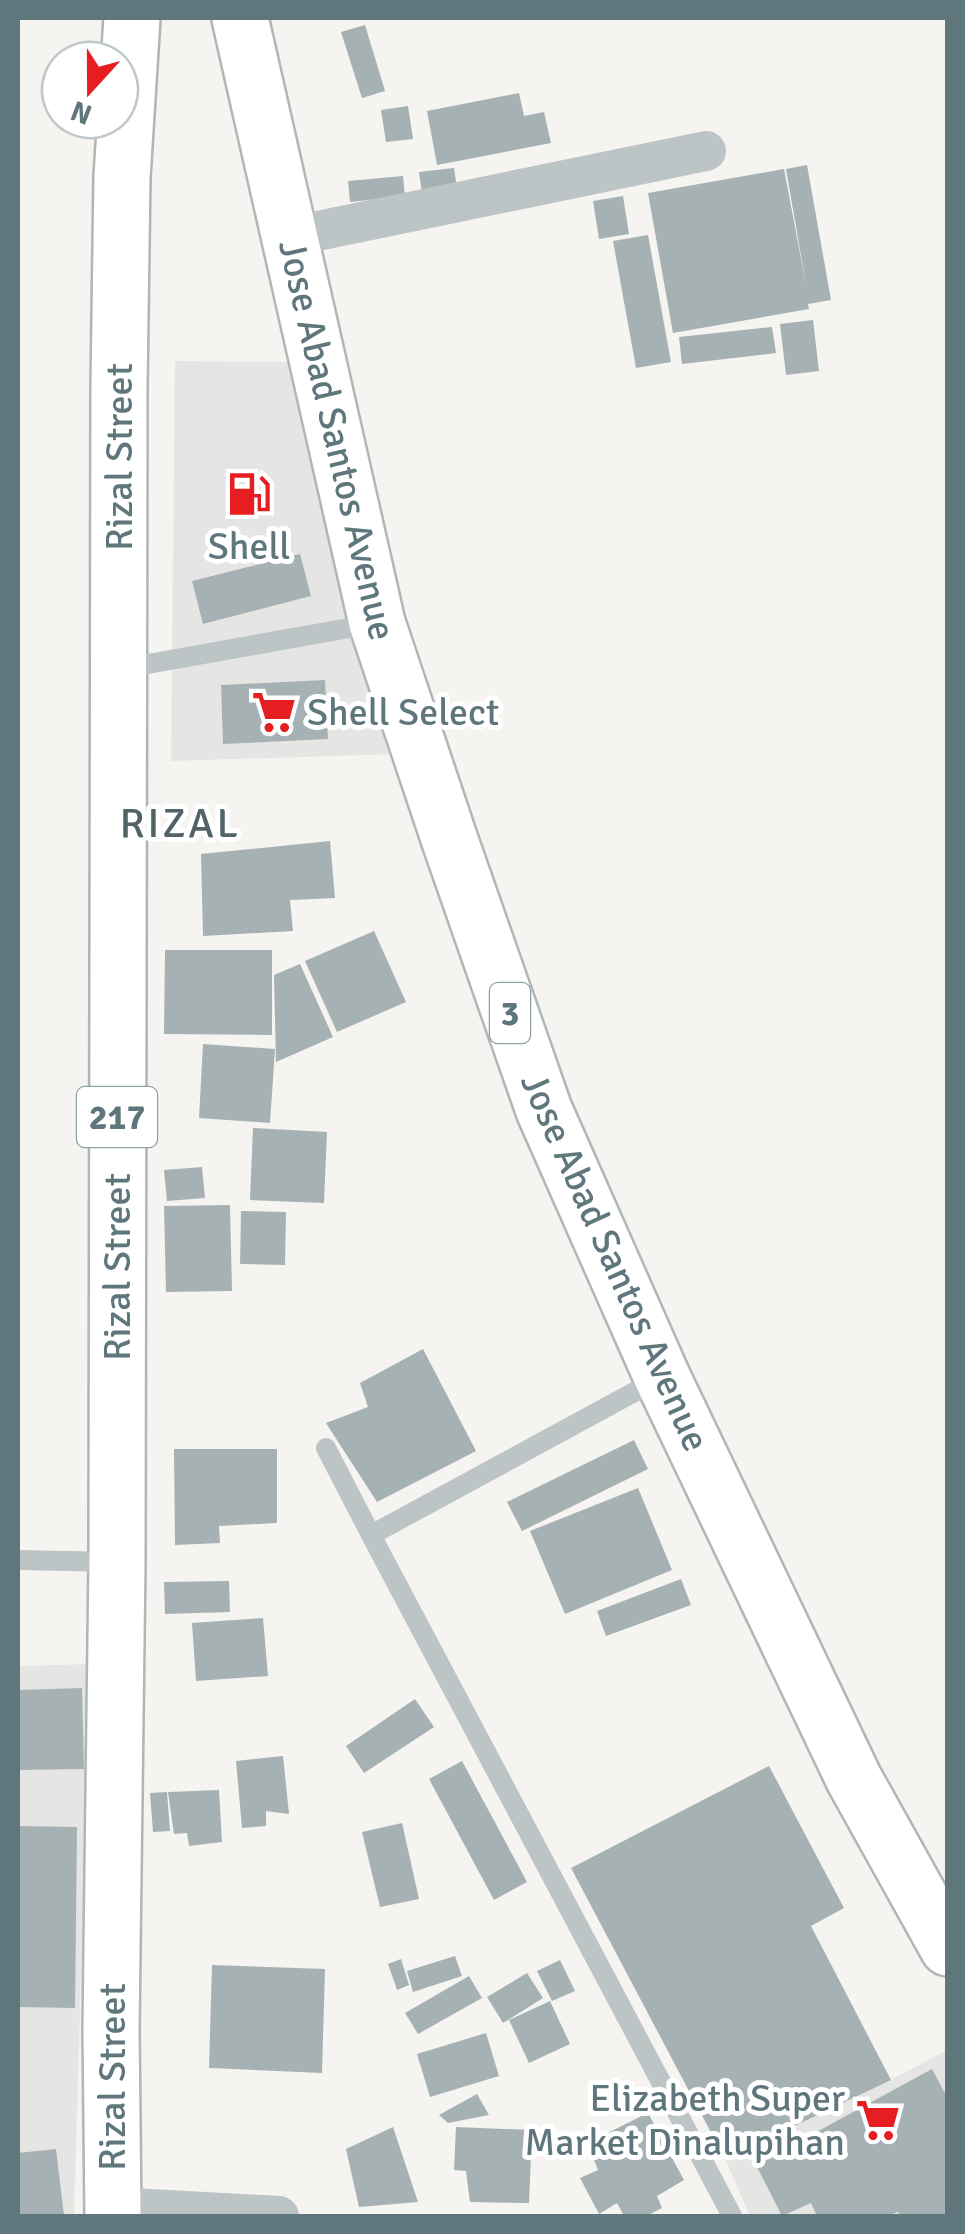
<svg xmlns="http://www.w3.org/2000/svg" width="965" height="2234" font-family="Signika,sans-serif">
	<rect width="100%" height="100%" fill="#f5f4f0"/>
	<path fill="#e5e5e4" d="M175,361l116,1 106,392 -226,7z
		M90,1664l-16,552h-56v-550z
		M947,2050v166h-197l-25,-57 166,-79z"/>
	<path fill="#a6b1b3" d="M365,25l20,66 -23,7 -21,-66z
		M519,93l5,23 20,-4 7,31 -114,22 -10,-54z
		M408,106l5,33 -27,3 -5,-32z
		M807,165l24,135 -23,4 1,5 -136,24 -25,-140 136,-24 23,121 -21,-121z
		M454,168l4,27 -35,4 -4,-27z
		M403,176l2,20 -55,6 -2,-21z
		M623,196l6,38 -30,5 -6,-38z
		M648,235l23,127 -35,6 -23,-127z
		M813,320l6,51 -33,4 -6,-51z
		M772,327l4,26 -94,11 -3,-27z
		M300,554l11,42 -108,28 -11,-43z
		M325,680l3,59 -105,5 -2,-59z
		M330,841l5,57 -45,2 3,31 -90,5 -2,-82z
		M374,931l32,71 -69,30 -32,-71z
		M165,950h107v85l-108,-1z
		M300,964l33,73 -57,25 -2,-87z
		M203,1044l72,5 -5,74 -71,-5z
		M253,1128l74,4 -3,71 -74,-3z
		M202,1167l3,31 -38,3 -3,-31z
		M230,1205l2,86 -66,1 -2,-86z
		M241,1211l45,1 -1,53 -45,-1z
		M423,1349l53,102 -99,51 -51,-79 42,-16 -8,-24z
		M634,1440l14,29 -126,62 -15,-29z
		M174,1449h103v74l-58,3 1,17 -45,2z
		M638,1488l34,82 -107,44 -35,-83z
		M681,1579l10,26 -85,31 -9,-25z
		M229,1581l1,31 -65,2 -1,-32z
		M263,1618l5,58 -72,5 -4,-58z
		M82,1688l2,81 -66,1v-80z
		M415,1699l19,28 -70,46 -18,-27z
		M283,1756l6,58 -23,-3v15l-24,2 -6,-67z
		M462,1761l65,121 -33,18 -65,-121z
		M769,1766l75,142 -33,18 80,154 -166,79 -154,-291z
		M219,1790l3,52 -33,4 -2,-13 -13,1 -6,-42z
		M167,1792l3,39 -17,1 -3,-39z
		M402,1823l17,76 -39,8 -18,-75z
		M18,1826l59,1 -2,181 -57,-1z
		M455,1956l7,20 -49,16 -6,-21z
		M401,1959l8,26 -12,5 -9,-26z
		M560,1960l15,31 -23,10 -15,-30z
		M212,1965l113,4 -3,104 -113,-5z
		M527,1973l16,25 -40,25 -16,-26z
		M469,1976l13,22 -64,36 -13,-21z
		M550,2001l20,43 -41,19 -20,-43z
		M486,2033l13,43 -69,21 -13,-43z
		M932,2069l16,30v117h-47l-3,-4 -11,4h-70l-6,-13 -29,13 -26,-51z
		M477,2094l12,21 -41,8 -9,-8z
		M648,2113l36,67 -27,16 5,12 -16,8h-22l-7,-13 -18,11 -19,-36 18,-8 -11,-27z
		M393,2127l25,75 -59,5 -13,-58z
		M456,2127l76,3 -3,73 -59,-1 -4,-31 -12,-1z
		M56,2149l8,67h-46v-63z"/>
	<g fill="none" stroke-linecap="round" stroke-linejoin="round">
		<g stroke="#afb6b8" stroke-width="60">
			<path id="primary" d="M113,2216l-2,-188 6,-466 2,-1176 3,-209 10,-159"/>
		</g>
		<g stroke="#b1b7b8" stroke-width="60">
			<path id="highway" d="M240,18l137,605 72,215 95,272 118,267 192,402 94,169"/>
		</g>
		<path stroke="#bdc4c5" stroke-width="20" d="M120,669l257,-46
			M662,1377l-291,158 361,681
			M326,1448l45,87
			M18,1560l97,2"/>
		<path stroke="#bdc4c5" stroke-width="40" d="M288,237l418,-86
			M113,2207l166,9"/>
		<use href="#primary" stroke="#fff" stroke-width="55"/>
		<use href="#highway" stroke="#fff" stroke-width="55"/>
	</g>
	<defs>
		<g id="fuel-bare" transform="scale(3.45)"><path d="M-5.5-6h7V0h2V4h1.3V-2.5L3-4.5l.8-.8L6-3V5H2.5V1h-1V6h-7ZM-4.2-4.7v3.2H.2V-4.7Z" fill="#e71e21" stroke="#fff" stroke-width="2.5" paint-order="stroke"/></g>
		<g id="supermarket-bare" transform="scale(3.45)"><path d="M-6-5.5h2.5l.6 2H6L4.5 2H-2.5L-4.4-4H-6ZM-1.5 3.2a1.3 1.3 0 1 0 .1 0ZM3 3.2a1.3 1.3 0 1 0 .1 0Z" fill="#e71e21" stroke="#fff" stroke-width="2.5" paint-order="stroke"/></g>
	</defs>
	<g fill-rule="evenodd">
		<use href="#fuel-bare" x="249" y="494"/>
		<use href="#supermarket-bare" x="274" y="712"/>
		<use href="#supermarket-bare" x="878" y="2120"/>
	</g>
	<g text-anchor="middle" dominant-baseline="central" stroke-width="10" stroke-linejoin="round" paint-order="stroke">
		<g fill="#fff" stroke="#8fa0a3" stroke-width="2.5">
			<rect x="490" y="983" width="40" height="60" rx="8"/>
			<rect x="77" y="1087" width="80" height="60" rx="8"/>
		</g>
		<g font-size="35" font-weight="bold" fill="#5f777c">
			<text x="510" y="1013">3</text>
			<text x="117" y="1117">217</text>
		</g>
		<g font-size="38" fill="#5f777c" stroke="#fff">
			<text transform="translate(337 440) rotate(77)">Jose Abad Santos Avenue</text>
			<text transform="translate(119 457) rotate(-90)">Rizal Street</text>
			<text transform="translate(615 1262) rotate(66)">Jose Abad Santos Avenue</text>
			<text transform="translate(117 1267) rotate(-90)">Rizal Street</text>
			<text transform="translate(112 2077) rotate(-90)">Rizal Street</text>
		</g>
		<g font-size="38" fill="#5f777c" stroke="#fff">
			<text x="249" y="546">Shell</text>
			<text x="307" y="712" text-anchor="start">Shell Select</text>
			<text x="845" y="2098" text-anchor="end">Elizabeth Super<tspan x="845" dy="44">Market Dinalupihan</tspan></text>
		</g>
		<g font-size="42" letter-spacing="2.5" fill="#516367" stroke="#fff">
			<text x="180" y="823">RIZAL</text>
		</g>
	</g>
	<rect width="965" height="2234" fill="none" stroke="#5f777c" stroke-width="40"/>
	<g transform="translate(90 90) rotate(201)"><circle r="48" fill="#ffffff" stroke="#bfc9cb" stroke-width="2.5"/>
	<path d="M0-8L18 38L0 25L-18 38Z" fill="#e71e21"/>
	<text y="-15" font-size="28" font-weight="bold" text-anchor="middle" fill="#5f777c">N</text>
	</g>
</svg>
